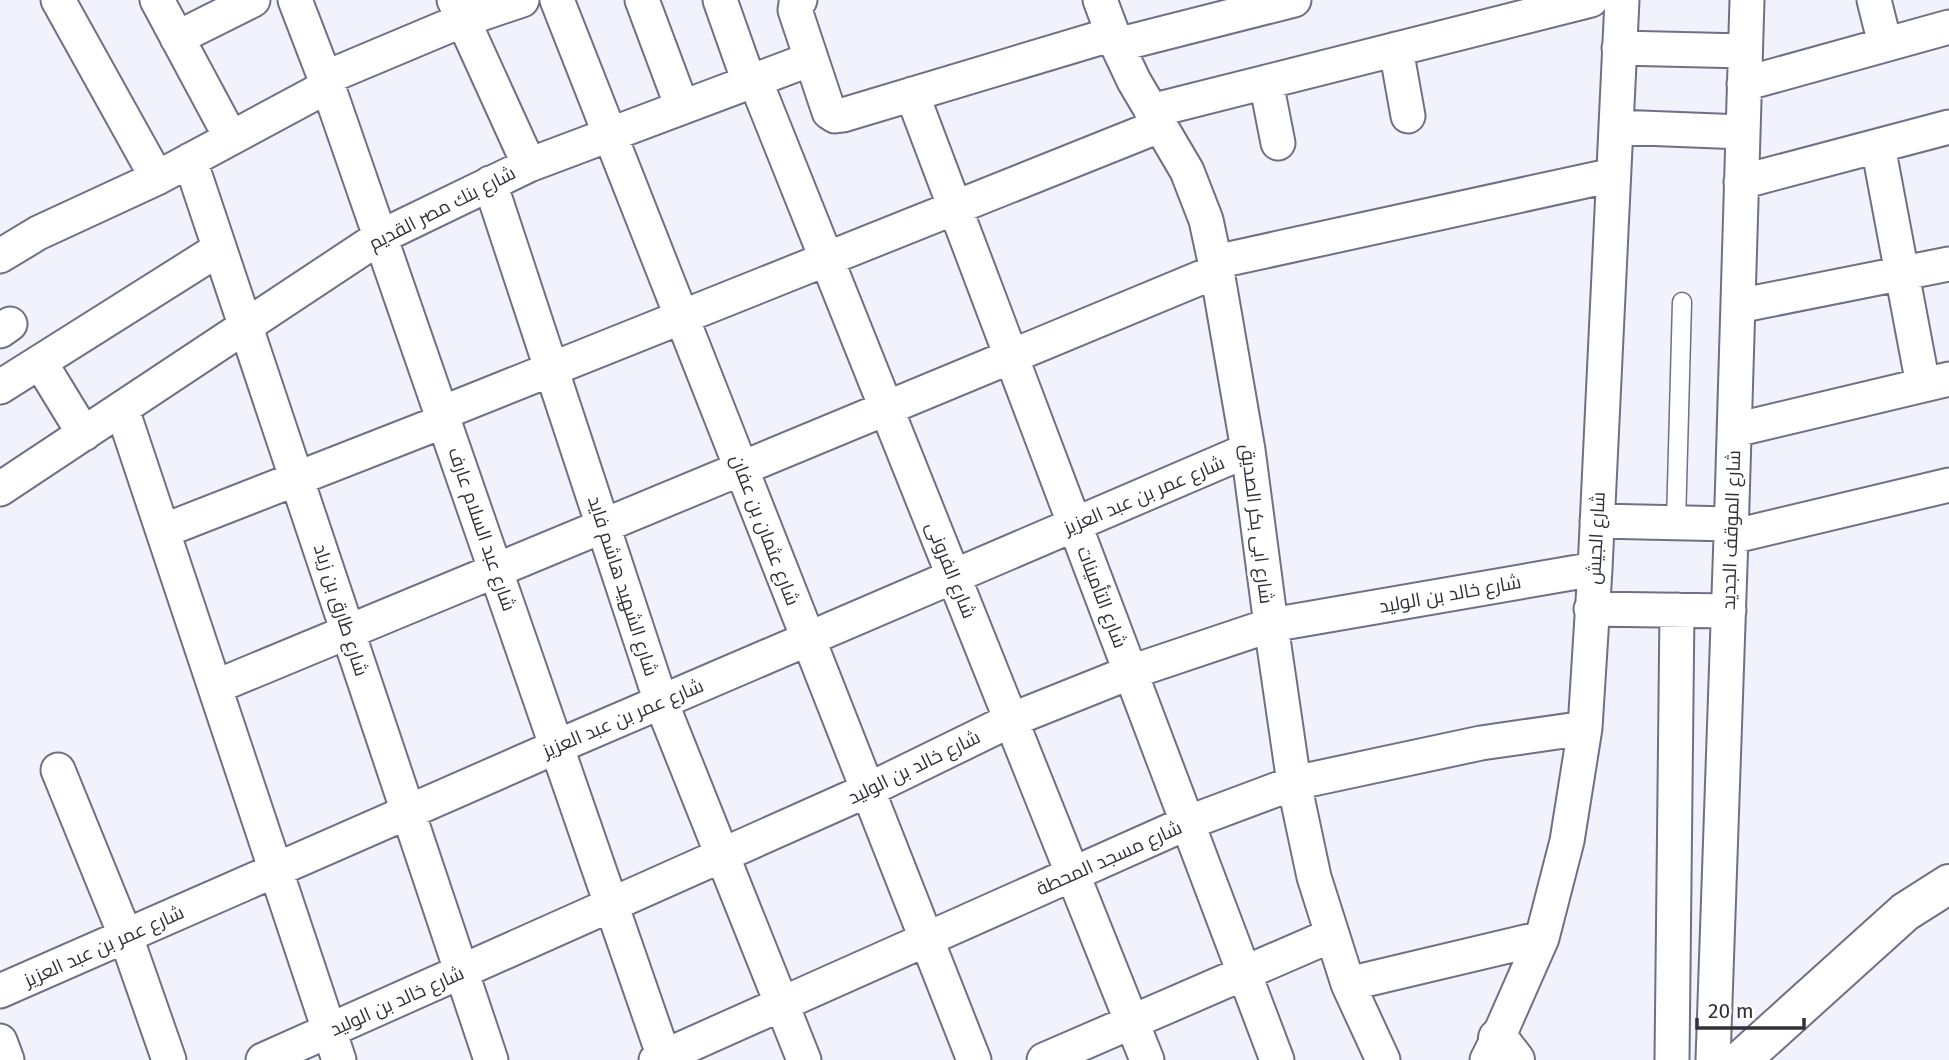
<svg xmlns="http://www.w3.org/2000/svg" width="1949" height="1060" font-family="'Fira Sans',Cairo,sans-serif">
	<rect width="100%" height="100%" fill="#f1f2fc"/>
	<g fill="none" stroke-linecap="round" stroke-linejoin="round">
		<g stroke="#6e7085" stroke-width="21">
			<path id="lane" d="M1676,523l6,-221"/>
		</g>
		<g stroke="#6e7085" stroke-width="37">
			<path id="street" d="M58,0l99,178
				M157,0l74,138
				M295,0l33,86 337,974
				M454,0l75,165
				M557,0l417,1060
				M642,0l40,107
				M720,0l29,82
				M800,0l-4,3 -1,7 34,102 6,4 8,-1 270,-81
				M1100,0l17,45 17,36 53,90 19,49 11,51 31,179 23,175 23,158 20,94 34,107 35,76
				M1874,0l11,44
				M177,38l76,-38
				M1117,45l177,-45
				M1619,48l126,3
				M1396,49l12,67
				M325,78l138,-58 59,-20
				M755,80l392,980
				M1266,82l12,61
				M1744,84l205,-57
				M912,94l365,966
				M1151,111l440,-111
				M1616,127l127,5
				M1878,146l45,239
				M190,160l301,900
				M1741,182l208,-55
				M490,183l171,519 143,358
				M0,256l38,-23 119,-55 171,-92
				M1215,262l398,-87
				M1738,306l211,-42
				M0,331l10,-7
				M40,362l44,72
				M0,387l219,-138
				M122,409l217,651
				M442,413l717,-287
				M1735,430l214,-51
				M0,489l380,-252 149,-72 282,-106
				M1597,521l135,3
				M163,531l281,-110
				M1731,537l218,-52
				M1591,609l138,2
				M215,687l1002,-416
				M58,770l68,167 43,123
				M1348,984l194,-46
				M0,991l556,-244 692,-297
				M0,1041l7,19
				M263,1060l605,-270 143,-70 120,-48 140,-47 324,-56
				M656,1060l531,-237 107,-40 187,-40 104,-15
				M1044,1060l288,-125
				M1487,1060l11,-22 44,-100 25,-97 18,-113 10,-159 27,-569
				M1672,1060l5,-450
				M1713,1060l18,-523 16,-537"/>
		</g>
		<g stroke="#6e7085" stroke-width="42">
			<path id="secondary" d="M1498,1038l17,22
				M1741,1060l164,-148 44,-28"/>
		</g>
		<use href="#lane" stroke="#fff" stroke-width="18"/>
		<use href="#street" stroke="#fff" stroke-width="33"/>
		<use href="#secondary" stroke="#fff" stroke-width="38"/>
	</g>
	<g text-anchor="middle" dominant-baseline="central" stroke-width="6" stroke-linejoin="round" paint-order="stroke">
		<g font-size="19" fill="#30313a" stroke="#fff">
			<text transform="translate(442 208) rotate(-27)">شارع بنك مصر القديم</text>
			<text transform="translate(1144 495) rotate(-23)">شارع عمر بن عبد العزيز</text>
			<text transform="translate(1257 524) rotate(83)">شارع ابى بكر الصديق</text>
			<text transform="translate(482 529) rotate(71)">شارع عبد السلام عارف</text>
			<text transform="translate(765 530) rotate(69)">شارع عثمان بن عفان</text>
			<text transform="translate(1731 530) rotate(-88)">شارع الموقف الجديد</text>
			<text transform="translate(1596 538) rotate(-87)">شارع الجيش</text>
			<text transform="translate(951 570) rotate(68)">شارع الفرونى</text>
			<text transform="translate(623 586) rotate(72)">شارع الشهيد هاشم فايد</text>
			<text transform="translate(1450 594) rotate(-10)">شارع خالد بن الوليد</text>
			<text transform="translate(1102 597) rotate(69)">شارع التأمينات</text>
			<text transform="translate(341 610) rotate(72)">شارع طارق بن زياد</text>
			<text transform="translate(623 718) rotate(-23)">شارع عمر بن عبد العزيز</text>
			<text transform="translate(914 767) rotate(-26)">شارع خالد بن الوليد</text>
			<text transform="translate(1109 858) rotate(-24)">شارع مسجد المحطة</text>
			<text transform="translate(104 946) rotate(-24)">شارع عمر بن عبد العزيز</text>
			<text transform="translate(397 1001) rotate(-24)">شارع خالد بن الوليد</text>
		</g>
	</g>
	<path d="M1697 1018v10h107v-10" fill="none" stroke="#30313a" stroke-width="3.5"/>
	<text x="1708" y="1018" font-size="21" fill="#30313a" stroke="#ffffff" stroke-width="5" paint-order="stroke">20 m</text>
</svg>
